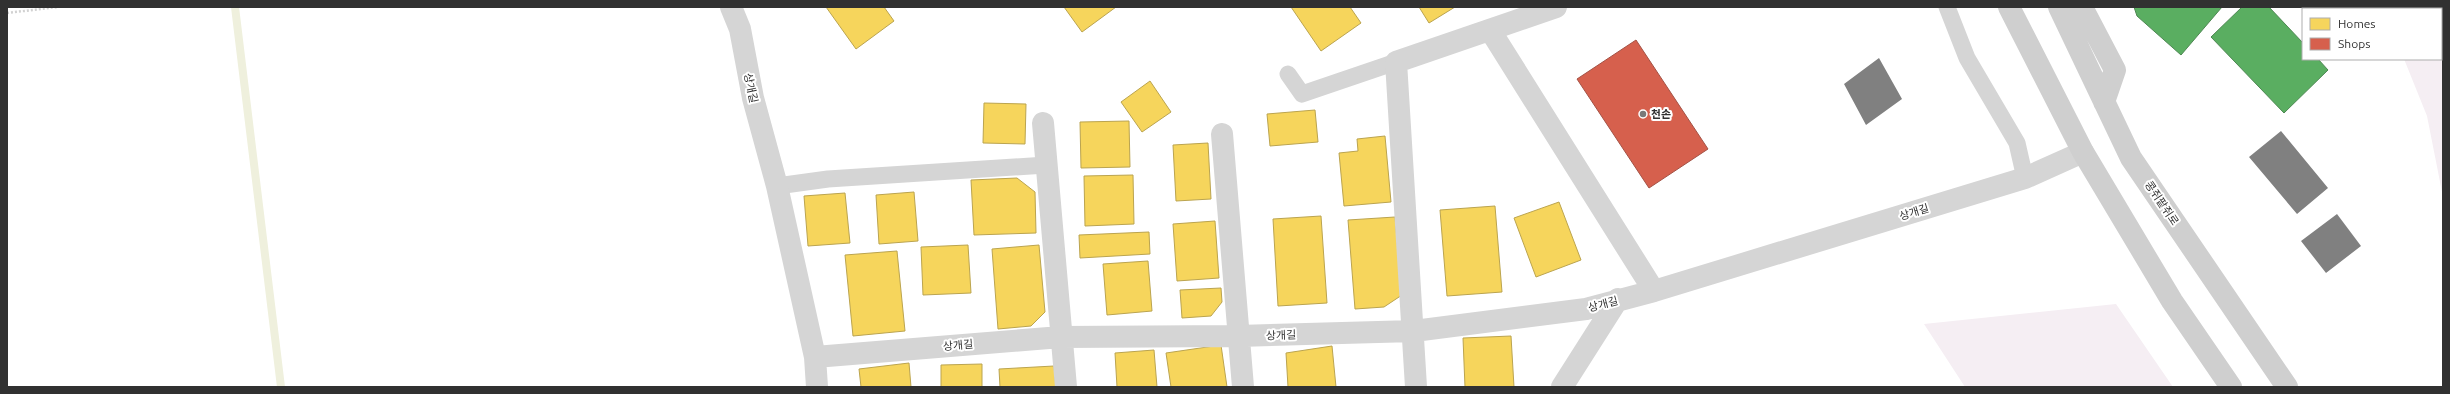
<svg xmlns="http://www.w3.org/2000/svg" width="2450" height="394" font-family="Ubuntu,'Noto Sans KR',sans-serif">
	<rect width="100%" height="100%" fill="#fff"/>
	<path fill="#f5eef3" d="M2384,7h59v190l-16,-81 -23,-57h37v-50h-57z
		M2116,304l57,83h-208l-41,-63z"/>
	<path fill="#f6d55c" stroke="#bba44f" d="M826,7h58l10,14 -38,28z
		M1064,7h52l-34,25z
		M1291,7h59l11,16 -40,28z
		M1419,7h36l-26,16z
		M1150,81l21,31 -29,20 -21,-30z
		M984,103l42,1 -1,40 -42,-1z
		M1315,110l3,32 -48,4 -3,-32z
		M1129,121l1,46 -49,1 -1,-46z
		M1385,136l6,66 -47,4 -5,-53 19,-2 -1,-12z
		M1208,143l3,56 -35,2 -3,-56z
		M1133,175l1,49 -49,2 -1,-50z
		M1017,178l18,14 1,41 -62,2 -3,-55z
		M914,192l4,49 -39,3 -3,-49z
		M845,193l5,50 -42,3 -4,-50z
		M1559,202l22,58 -45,17 -22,-59z
		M1495,206l7,86 -55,4 -7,-86z
		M1321,216l6,87 -49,3 -5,-87z
		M1395,217l7,78 -18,12 -29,2 -7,-89z
		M1215,221l4,57 -42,3 -4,-57z
		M1149,232l1,22 -70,4 -1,-23z
		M968,245l3,48 -48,2 -2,-48z
		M1039,245l6,67 -14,14 -33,3 -6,-80z
		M897,251l8,80 -52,5 -8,-81z
		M1148,261l4,50 -45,4 -4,-51z
		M1221,288l1,14 -11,14 -29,2 -2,-28z
		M1511,336l3,51h-49l-2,-49z
		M1221,345l6,42h-56l-5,-34z
		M1332,346l4,41h-48l-2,-34z
		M1154,350l3,37h-40l-2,-34z
		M909,363l2,24h-50l-2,-18z
		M982,364v23h-41v-22z
		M1054,366l2,21h-56l-1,-18z"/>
	<path fill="#d6604d" stroke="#a45245" d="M1636,40l72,109 -59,39 -72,-109z"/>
	<path fill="#5aae61" stroke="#4e8853" d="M2134,7h88l-41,48 -44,-39z
		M2242,7h27l34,36v16h15l10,11 -44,43 -73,-76z"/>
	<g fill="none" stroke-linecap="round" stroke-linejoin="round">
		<path stroke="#eff0dd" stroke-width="8" d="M235,7l46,380"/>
	</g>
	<path fill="#808080" d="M1879,58l23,41 -36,26 -22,-41z
		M2281,131l47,57 -31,26 -48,-57z
		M2337,214l24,32 -35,27 -25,-32z"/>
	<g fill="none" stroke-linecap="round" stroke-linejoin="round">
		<path stroke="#d2d2d2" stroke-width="2.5" stroke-dasharray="2 2" stroke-linecap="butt" d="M7,13l51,-6"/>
		<path stroke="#d5d5d5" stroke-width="17" d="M1947,7l20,51 50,85 8,35
			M1288,74l14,20 94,-32
			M777,186l51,-7 218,-14"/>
		<path stroke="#d5d5d5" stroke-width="22" d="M731,7l9,22 13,69 24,88 38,171 2,30
			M1490,30l164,261
			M1043,123l23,264
			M1222,134l21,253
			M815,357l246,-20 177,-1 176,-5 172,-22 68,-18 371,-113 58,-26
			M1416,387l-20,-325 160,-55
			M1562,387l56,-88"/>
		<path stroke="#cfcfcf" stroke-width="22" d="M2009,7l74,145 89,149 59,86
			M2059,7l72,151 156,229
			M2082,7l33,63 -11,32"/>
	</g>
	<circle fill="#797979" stroke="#fff" stroke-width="1.5" cx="1643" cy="114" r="4"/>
	<g text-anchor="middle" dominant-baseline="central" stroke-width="4" stroke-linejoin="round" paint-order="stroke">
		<g font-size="11" fill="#313131" stroke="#fff">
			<text transform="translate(751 88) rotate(78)">상개길</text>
			<text transform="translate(2162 203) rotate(56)">콩쥐팥쥐로</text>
			<text transform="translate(1914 212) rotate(-17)">상개길</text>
			<text transform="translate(1603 304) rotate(-15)">상개길</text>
			<text transform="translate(1281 335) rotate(-2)">상개길</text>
			<text transform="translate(958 345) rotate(-5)">상개길</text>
		</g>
		<g font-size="11" font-weight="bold" fill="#313131" stroke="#fff" text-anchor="start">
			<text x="1651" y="114">천손</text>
		</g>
	</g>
	<rect width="2450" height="394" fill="none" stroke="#313131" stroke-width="16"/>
	<rect x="2302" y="8" width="140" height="52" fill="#ffffff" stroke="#adadad"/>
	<rect x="2310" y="18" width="20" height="12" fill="#f6d55c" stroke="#adadad"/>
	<text x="2338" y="28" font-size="12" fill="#313131">Homes</text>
	<rect x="2310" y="38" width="20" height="12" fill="#d6604d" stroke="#adadad"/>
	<text x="2338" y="48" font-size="12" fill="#313131">Shops</text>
</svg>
